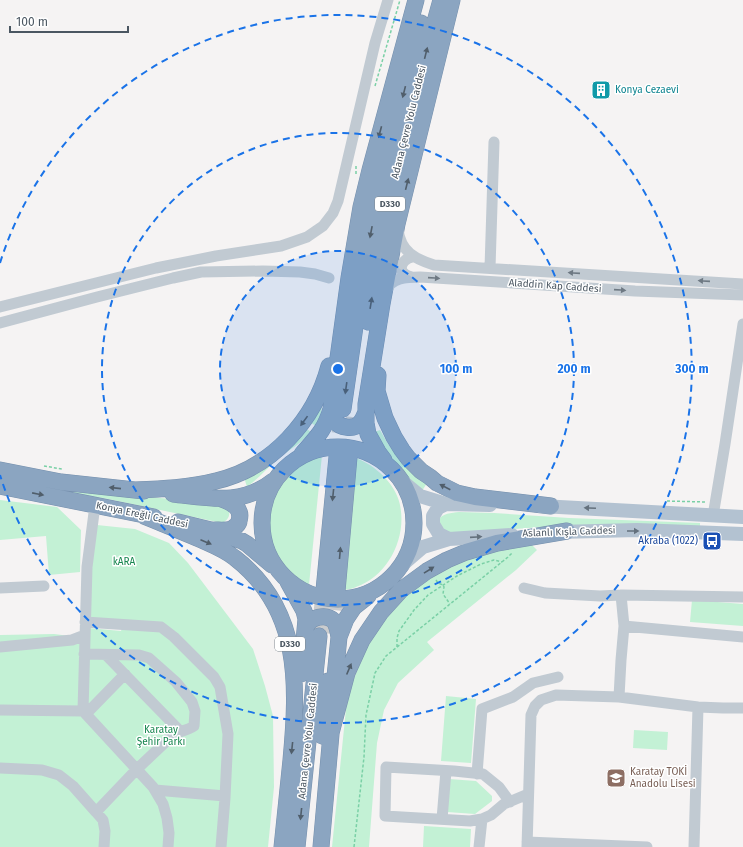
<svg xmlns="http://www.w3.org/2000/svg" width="743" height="847" font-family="'Fira Sans',sans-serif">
	<rect width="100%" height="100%" fill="#f5f3f3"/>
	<path fill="#c3f1d5" d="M325,389l-5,29 -4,8 -10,-6z
		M301,425l10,7c-4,4 -9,9 -14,13 -7,5 -14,9 -20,15 -11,9 -19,19 -30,27l-4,-13z
		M380,430l8,14 14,17 25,22 -5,8 -12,-9 -11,-15 -7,-7 -8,-6 -15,-20z
		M322,455l-13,130c-18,-7 -34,-21 -41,-39 -13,-34 9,-77 42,-89 4,-1 8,-2 12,-2z
		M356,458c19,7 40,26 44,47 7,33 -12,71 -44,82 -4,2 -8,2 -12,3z
		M42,484l61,8 115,12 11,6c1,7 -1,10 -7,13l-114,-24 -53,-9z
		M0,500l57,7 24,23 -1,42 -31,3 -3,-39 -46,4z
		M459,512l35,1 75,5 131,5v4l-144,-1 -106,8 -6,-1 -6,-13c5,-7 13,-7 21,-8z
		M97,525l38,4 34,14 19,20 65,86 12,37 8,30 1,71 -6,60h-268v-212l54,-1 24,3 11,-9 32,3 3,-10 -35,-2 1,-53z
		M532,545l5,5 -21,20 -89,72 7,8 -36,33 -14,27 -7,33 -8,104h-37l14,-138 6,-26 14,-34 18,-29 20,-24 23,-17 30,-16 45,-14z
		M692,600l51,4v22l-53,-4z
		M446,696l30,3 -5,64 -30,-2z
		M634,730l34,2 -1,18 -34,-2z
		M449,779l27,2 16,15v5l-17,13 -28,-2z
		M424,826l47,3 -1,18h-47z"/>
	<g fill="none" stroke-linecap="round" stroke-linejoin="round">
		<path stroke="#caccce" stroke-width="16" stroke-dasharray="16 8" stroke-linecap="butt" d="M337,457l5,-44
			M349,457l6,-46
			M332,634l5,-43
			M319,636l5,-46"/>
		<g stroke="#7690ad" stroke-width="17">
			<path id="highway" d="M368,322l6,-39 19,-99 40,-155 8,-29
				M378,375l-1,16 8,27 9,19 8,13 6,8 13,13 9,6 7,6 20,10 18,4 76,9
				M331,409c1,4 1,8 4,12 5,7 19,9 25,2 3,-3 4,-7 6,-11
				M343,409l16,-110 17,-90 45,-186
				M262 523a76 76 0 1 1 152 0a76 76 0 1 1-152 0Z
				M302,454c14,-16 23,-24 29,-45l18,-131 12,-71 9,-37 46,-170
				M384,460l-6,-8 -10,-18 -2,-11v-19l16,-100 15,-80 55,-224
				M0,470l61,12 83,9
				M0,486l154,31
				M134,490c27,-1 55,-2 82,-9 56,-13 99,-61 113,-115
				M173,494c37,4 69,12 100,-13
				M144,516c18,7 35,15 53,22 13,6 27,11 38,20 66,51 63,126 56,202 -3,29 -6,58 -9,87
				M178,522l33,8 31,11 5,3 25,21
				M215,530c6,0 13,1 18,-2 3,-2 6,-4 6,-7 4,-13 -7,-18 -17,-22
				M288,582l16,29 2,8 -5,55
				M324,590l13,-133
				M337,591l12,-134
				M305,633c0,-2 0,-4 1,-6 4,-10 20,-14 28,-6 3,4 4,10 5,16
				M333,696l6,-59 7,-18 8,-12 14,-11
				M331,733l16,-60 15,-33 19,-28 20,-22 26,-19 20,-11 19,-8 31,-9 70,-12
				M322,736l6,-55
				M297,847l22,-211
				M321,847l11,-124"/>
		</g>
		<path stroke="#7ad0a6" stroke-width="1.5" stroke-dasharray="3 2" stroke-linecap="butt" d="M375,86l25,-86
			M356,174v-8
			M44,466l18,3
			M667,501l39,1
			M420,508c-3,10 -3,20 0,30
			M436,580l2,3 5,2 1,2 -1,7 7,10
			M397,647v-9l2,-7 15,-21 14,-15 29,-19 24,-12 13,-4 8,2
			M354,847l10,-90 2,-42 9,-42 11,-17 122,-99 4,-4"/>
		<path stroke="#c1cad2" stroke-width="11" d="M398,230c3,22 17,29 36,35l309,19
			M490,268l4,-126
			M411,277c-3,-1 -7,-2 -9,-6 -3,-7 5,-14 11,-14
			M386,292c4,-15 22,-15 34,-15l215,14 108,4
			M0,307l156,-39 60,-12 65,-10 26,-9 16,-11 10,-13 5,-12 37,-158 13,-43
			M0,323l97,-26 76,-19 28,-6 62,-1 37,1 15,2 14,4
			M713,516l12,-72 18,-120
			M0,588l44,-2
			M524,588l21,5 55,3 21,-1 122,2
			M621,595l3,31
			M85,622l76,5 13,10 40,40 6,10 8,47 -3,64 -4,49
			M0,647l72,-7 13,-5
			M106,655l74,76
			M619,697l2,-37 3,-34 119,11
			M0,710l83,1 4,-144 8,-62
			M83,711l70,76 10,17 4,14 2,15 -1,14
			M86,714l39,-40
			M0,768l42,2 17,5 14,11 23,26 41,-43 37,-35c7,-3 14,-4 20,-8l1,-15 -3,-9 -16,-20 -27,-24 -10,-3 -55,-1
			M477,774l5,-65 31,-12 20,-14 25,-6
			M155,790l70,6
			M510,802l-11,-15 -16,-13 -29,-3 -68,-4 -1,49 85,5 12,-2 9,-4 13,-11 24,-10
			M96,812l7,8 2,11 -1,16
			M442,819l4,-48
			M527,842l120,5
			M479,847l3,-28
			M527,847l4,-132 4,-9 6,-6 15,-5 63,2 79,10 25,1h20
			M694,847l4,-140"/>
		<path stroke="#b3c2d1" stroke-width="14" d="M403,482l17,14 26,8 44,1
			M446,504l-8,4 -5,8v8l6,10 10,5
			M541,506l202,11
			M557,532l80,-2 106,4
			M402,565l21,-18 26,-8 63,-4"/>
		<use href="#highway" stroke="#8ba5c1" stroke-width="16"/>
	</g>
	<defs><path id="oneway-solid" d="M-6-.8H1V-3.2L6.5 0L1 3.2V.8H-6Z"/></defs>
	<g fill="#505e6b">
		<use href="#oneway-solid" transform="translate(426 53) rotate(-76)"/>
		<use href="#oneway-solid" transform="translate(404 92) rotate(104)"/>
		<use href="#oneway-solid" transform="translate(380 132) rotate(105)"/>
		<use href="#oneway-solid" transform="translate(407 184) rotate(-76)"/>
		<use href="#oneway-solid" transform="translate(371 232) rotate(101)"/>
		<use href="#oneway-solid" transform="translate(371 303) rotate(-81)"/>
		<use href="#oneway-solid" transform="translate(346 388) rotate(98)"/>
		<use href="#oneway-solid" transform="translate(304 421) rotate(126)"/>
		<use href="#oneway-solid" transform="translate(445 487) rotate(-153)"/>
		<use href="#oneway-solid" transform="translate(115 488) rotate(-174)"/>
		<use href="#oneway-solid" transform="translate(38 494) rotate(11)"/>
		<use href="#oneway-solid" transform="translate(333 495) rotate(96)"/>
		<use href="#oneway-solid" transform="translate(206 542) rotate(23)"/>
		<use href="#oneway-solid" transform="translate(340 553) rotate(-85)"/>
		<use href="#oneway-solid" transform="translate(429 570) rotate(-32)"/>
		<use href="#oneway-solid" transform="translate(349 669) rotate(-67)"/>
		<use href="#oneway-solid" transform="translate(292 748) rotate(96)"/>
		<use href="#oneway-solid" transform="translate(301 814) rotate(96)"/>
	</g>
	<g fill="#6e7983">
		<use href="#oneway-solid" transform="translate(574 273) rotate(-176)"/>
		<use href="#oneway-solid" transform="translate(434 278) rotate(4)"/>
		<use href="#oneway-solid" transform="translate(704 281) rotate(-176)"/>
		<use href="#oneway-solid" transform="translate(620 290) rotate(4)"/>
	</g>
	<g fill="#64717d">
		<use href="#oneway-solid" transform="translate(590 508) rotate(-177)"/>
		<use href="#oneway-solid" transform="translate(633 531)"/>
		<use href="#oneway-solid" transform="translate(476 537) rotate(-4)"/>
	</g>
	<circle cx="338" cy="369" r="118" fill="#1a73e8" fill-opacity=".12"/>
	<g fill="none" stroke="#1a73e8" stroke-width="2" stroke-dasharray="7 5">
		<circle cx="338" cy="369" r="118"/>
		<circle cx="338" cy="369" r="236"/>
		<path d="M0 263A354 354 0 1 1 0 475"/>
	</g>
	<defs>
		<g id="building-square" transform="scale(1)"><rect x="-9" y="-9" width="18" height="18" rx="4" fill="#0f9aa8" stroke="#fff"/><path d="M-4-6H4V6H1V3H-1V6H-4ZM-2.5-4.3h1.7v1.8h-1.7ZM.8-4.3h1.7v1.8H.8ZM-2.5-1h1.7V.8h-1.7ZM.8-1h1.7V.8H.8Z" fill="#fff"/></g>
		<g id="bus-square" transform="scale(1)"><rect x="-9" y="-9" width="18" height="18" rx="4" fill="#1a4fb4" stroke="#fff"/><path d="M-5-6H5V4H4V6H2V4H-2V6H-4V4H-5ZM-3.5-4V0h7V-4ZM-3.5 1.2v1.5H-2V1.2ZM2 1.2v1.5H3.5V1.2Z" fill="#fff"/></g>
		<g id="school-square" transform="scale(1)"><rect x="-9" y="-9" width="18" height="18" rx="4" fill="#8d6e63" stroke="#fff"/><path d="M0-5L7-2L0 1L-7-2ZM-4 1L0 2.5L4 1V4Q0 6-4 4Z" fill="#fff"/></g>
	</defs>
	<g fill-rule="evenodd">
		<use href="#building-square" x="601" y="90"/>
		<use href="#bus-square" x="712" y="541"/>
		<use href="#school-square" x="616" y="778"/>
	</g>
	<g text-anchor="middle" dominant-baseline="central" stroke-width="3" stroke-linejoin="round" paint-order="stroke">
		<g fill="#fff" stroke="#808990" stroke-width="1">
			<rect x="375" y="197" width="30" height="14" rx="3"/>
			<rect x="275" y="637" width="30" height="14" rx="3"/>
		</g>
		<g font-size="9" font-weight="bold" fill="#4a5661">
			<text x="390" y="204">D330</text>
			<text x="290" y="644">D330</text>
		</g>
		<g font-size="10" fill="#0d838f" stroke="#fff" text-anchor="start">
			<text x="615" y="90">Konya Cezaevi</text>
		</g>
		<g font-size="10" fill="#4a5661" stroke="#fff">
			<text transform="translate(409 122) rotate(-76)">Adana Çevre Yolu Caddesi</text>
			<text transform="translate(555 286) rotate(4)">Aladdin Kap Caddesi</text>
			<text transform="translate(142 515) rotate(12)">Konya Ereğli Caddesi</text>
			<text transform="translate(569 532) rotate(-2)">Aslanlı Kışla Caddesi</text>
			<text transform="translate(308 741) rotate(-84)">Adana Çevre Yolu Caddesi</text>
		</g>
		<g font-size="10" fill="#164399" stroke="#fff" text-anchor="end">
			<text x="698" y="541">Akraba (1022)</text>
		</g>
		<g font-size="10" fill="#17864f" stroke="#fff">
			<text x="124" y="562">kARA</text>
			<text x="161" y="730">Karatay<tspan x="161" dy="12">Şehir Parkı</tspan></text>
		</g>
		<g font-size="10" fill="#785e54" stroke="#fff" text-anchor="start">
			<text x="630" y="772">Karatay TOKİ<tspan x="630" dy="12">Anadolu Lisesi</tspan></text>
		</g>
	</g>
	<circle cx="338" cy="369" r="6" fill="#1a73e8" stroke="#fff" stroke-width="2"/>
	<g font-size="12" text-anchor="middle" font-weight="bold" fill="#1a73e8" stroke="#fff" stroke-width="3" stroke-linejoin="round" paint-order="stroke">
		<text x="456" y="373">100 m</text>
		<text x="574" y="373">200 m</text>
		<text x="692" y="373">300 m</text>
	</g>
	<path d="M10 26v6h118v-6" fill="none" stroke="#4a5661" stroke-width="2"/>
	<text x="16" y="26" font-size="12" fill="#4a5661" stroke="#ffffff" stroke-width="3" paint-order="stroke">100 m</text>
</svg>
